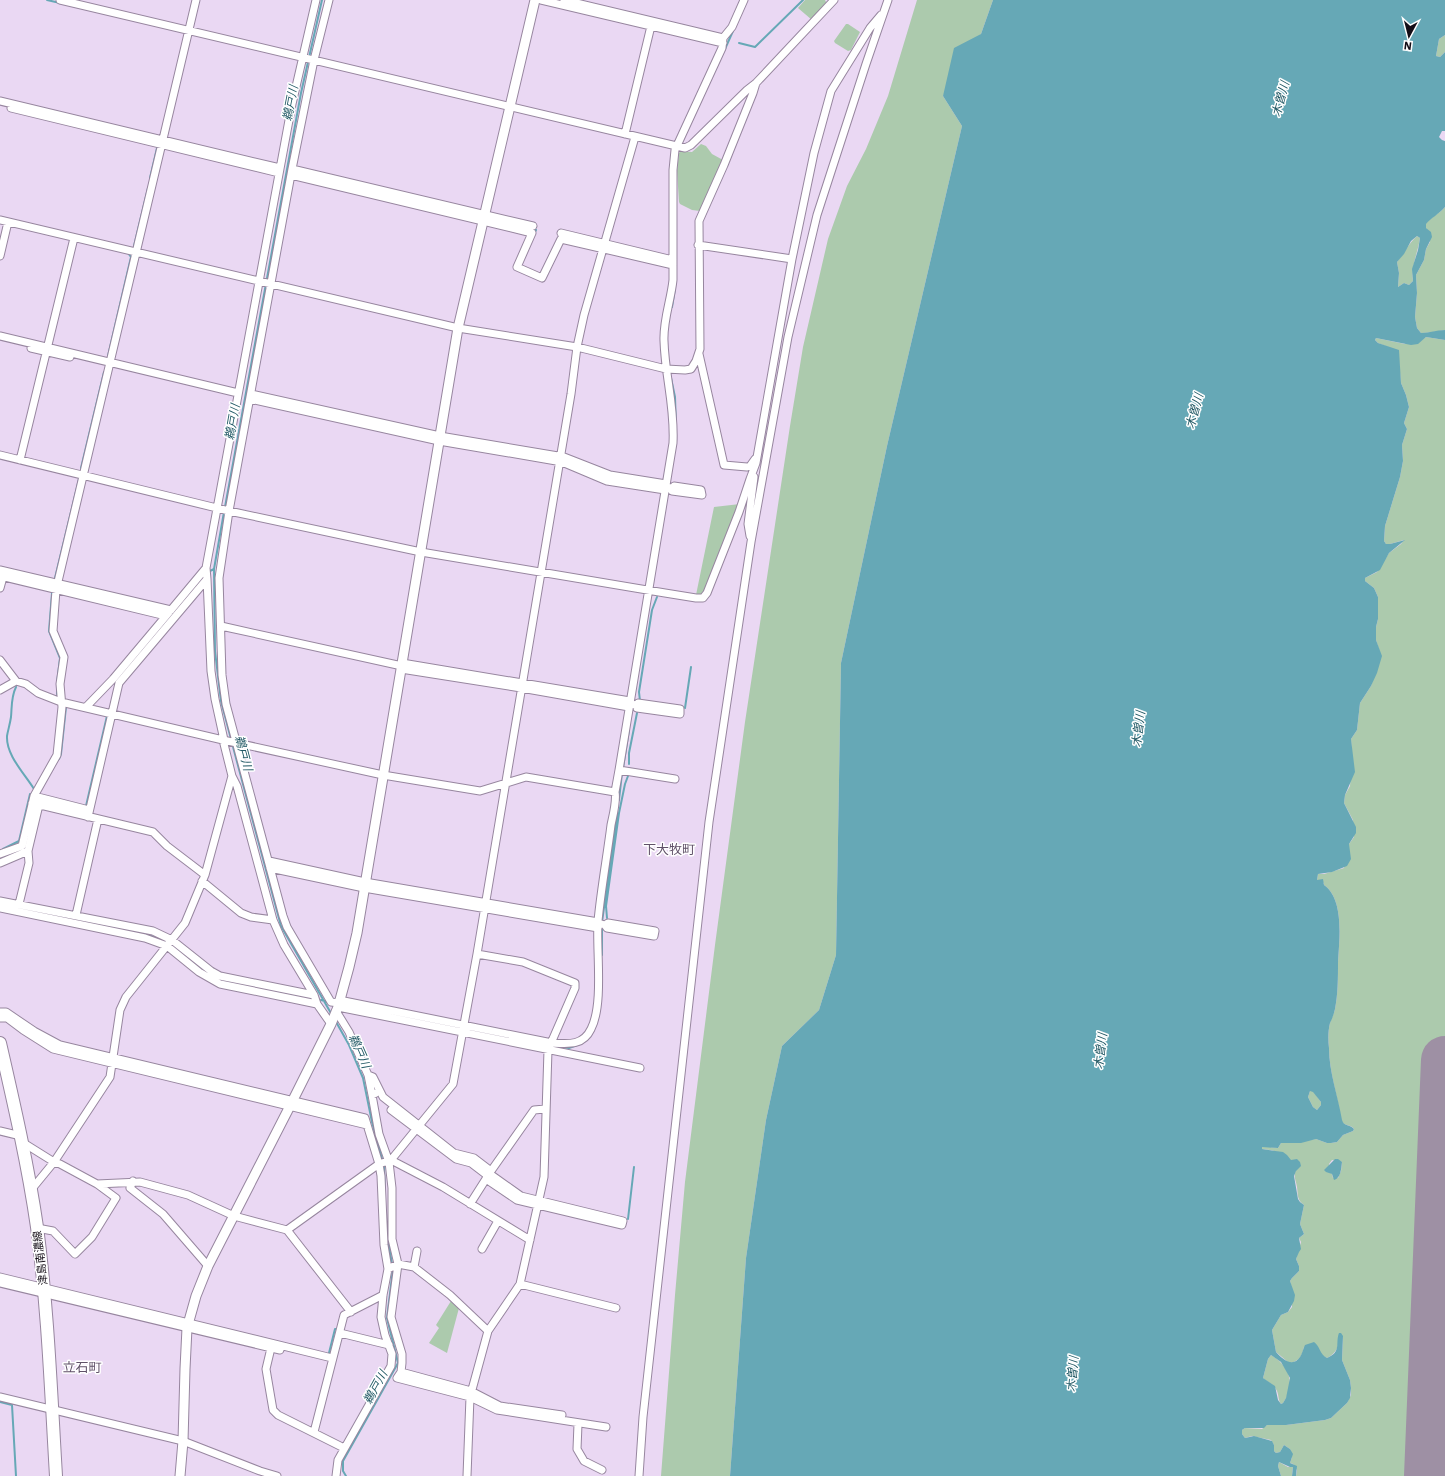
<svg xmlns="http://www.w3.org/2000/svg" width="1445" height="1476" font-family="'IBM Plex Sans','Noto Sans JP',sans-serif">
	<rect width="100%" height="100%" fill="#ead8f3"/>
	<path fill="#accaad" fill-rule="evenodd" d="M805,0h20l2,4 -15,16 -14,-12z
		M917,0h76l-12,34 -38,62 19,30 -75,320 -46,217 -5,292 -17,55 -37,36 -16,74 -20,138 -16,218h-69l14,-181 10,-113 30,-237 30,-223 45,-296 13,-79 25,-108 19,-53 19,-37 22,-53z
		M846,24h2l12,8 -9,18 -3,1 -13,-8 -1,-2z
		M1445,35v17l-5,5 -4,-1 3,-17z
		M701,144l5,2 6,8 11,6 -23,51 -8,-1 -12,-6 -1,-2 -2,-31 2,-18 2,-2 11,1z
		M1445,207v123c-8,1 -16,3 -24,3l-4,-5 -2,-11 2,-24 -1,-18 8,-15 2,-11 4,-7 -5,-18c6,-7 14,-10 20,-17z
		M1417,236l3,2c-2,14 -9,28 -7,43l-4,4 -5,-2 -6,4 1,-14 -2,-11c5,-7 14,-21 20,-26z
		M1426,337l19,3v1136h-149l1,-6 -4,-6 -3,-1 2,-6 -2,-8 -6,-4 -4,7 -4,1 -2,-2v-6l-3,-5 -19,-4 -7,2 -3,-4v-4l3,-2 17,1 5,-4h19l39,-5 6,-2 16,-15 4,-8v-7l-1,-8 -8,-20 1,-24 -5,5c1,7 -4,14 -11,17l-23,-11c-2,9 -5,15 -15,16l-13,-11 -4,-22 9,-15 7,-3 4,-5v-18l-2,-8 2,-3 7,-7v-5l-3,-7 5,-17 -2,-4 5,-4 -4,-10 4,-19c-7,-5 -6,-10 -7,-18 -1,-7 -4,-10 -1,-17h1c-10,-16 -16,-19 -35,-21v-3l16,2 3,-5 35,-4 11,4h4l6,-1 6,-7 10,-4 1,-2c-3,-5 -10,-2 -13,-9 -3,-24 -12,-48 -12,-72 -1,-8 -1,-17 1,-25 1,-4 4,-9 5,-14 3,-15 3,-31 3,-46 1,-22 7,-63 -14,-78v-2l-7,-3 1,-6h6l20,-6 5,-24 5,-7 -1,-17 -9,-17 1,-8 5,-9 2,-31 -1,-16 6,-9 3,-27 11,-17 10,-30 -5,-16v-13l2,-8v-22l-4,-9 -9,-7v-3l12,-6 12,-19 12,-9 3,-4 -14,4h-4l-2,-3 1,-15 15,-49 3,-16 -1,-16 5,-16 -3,-6 5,-16 -3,-12 -5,-12 -3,-32 -20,-8 -3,-3 1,-2 29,6 1,-1 10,1zM1332,1160l10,2 -1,9 -3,7h-5l-1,-4 -3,-2v-8z
		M740,504l-37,90 -7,1 18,-88z
		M1310,1091h3l8,11v3l-4,5 -4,-3 -5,-10z
		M451,1301l8,7 -12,45 -18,-10 10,-15 -3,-3z
		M1271,1355c19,11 25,30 12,48l-2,1c-3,-4 -2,-8 -4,-13 -3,-7 -9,-8 -14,-13l5,-19z
		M1279,1462l9,5h5l-1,9h-11l-3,-10z"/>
	<path fill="#66a8b6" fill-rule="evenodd" d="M993,0h452v35l-6,4 -3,17 4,1 5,-5v79h-3l-3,6 3,3 3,1v66c-6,7 -14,11 -19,17v4l5,4 1,5 -6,12 -2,11 -8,15 1,18 -2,24 2,11 4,5c9,0 15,-3 24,-3v10l-19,-3 -8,7 -7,1 -35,-7 -1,2 3,3 21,7 2,33 5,12 3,12 -5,16 3,6 -5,16 1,16 -3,16 -15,49 -1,15 2,3h4l15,-4 -16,13 -9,17 -15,8v3l9,7 4,9v22l-2,8v13l6,16 -5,17 -6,13 -11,17 -3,27 -6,9 4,33 -10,23 -1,8 12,24v6l-7,11 2,15 -4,7 -15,6 -14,2 -1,6 6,-1 1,6c21,15 15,56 14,78 0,15 0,31 -3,46 -1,5 -3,10 -5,14 -2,8 -2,17 -1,25 0,24 9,48 13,72 2,7 8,4 12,9l-1,2 -10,4 -6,7 -6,1h-4l-11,-4 -15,4h-20l-3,5 -16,-1v2l21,3 4,3 4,5 6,-1 3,3 1,4 -5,5 -2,5 4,23 2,3 4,3 -4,19 4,10 -5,4 2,11 -2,3 -3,7 3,7v5l-7,7 -2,3 5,14 -1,6 -6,11 -7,3 -9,15 4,22c6,7 17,16 24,5 2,-3 3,-8 5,-12l9,-3c6,4 6,13 13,16 15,-6 8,-15 12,-25h2l2,3 -1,24 8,20 1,8 -1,10 -3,5 -16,15 -6,2 -39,5h-19l-3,3h-19l-3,2v4l3,4 9,-2 18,5 2,4v6l2,2 4,-1 4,-7 6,4 3,5 -3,9 7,3 -1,10h-4l1,-9h-3l-11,-5 -1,4 3,10h-551l16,-218 20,-138 16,-74 37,-36 17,-55 5,-292 46,-217 75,-320 -19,-30 11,-48 27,-14zM1417,236l3,2 -2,12 -6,19 1,12 -4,4 -5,-2 -6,4 1,-14 -2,-11 7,-8 7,-13zM1310,1091l3,1 8,10v3l-4,5 -4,-3 -5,-10zM1271,1355l10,7 9,16 -4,20 -3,5 -2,1 -3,-4 -3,-14 -12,-8 5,-19z
		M1335,1159h3l4,3c-1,7 -1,16 -8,18l-2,-6 -6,-2 -2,-2z"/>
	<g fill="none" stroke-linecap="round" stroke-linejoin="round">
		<path stroke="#66a8b6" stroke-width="2" d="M47,0l13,3
			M739,43l16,4 48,-47
			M725,49l8,-18
			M150,178l7,-30
			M532,229l4,1 -2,4
			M134,246l14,-58
			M672,307l3,-19
			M108,356l23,-99 -3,-4
			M671,378l4,19 1,30
			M81,468l23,-96
			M225,507l76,-414 21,-93
			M224,512l-10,57 1,82 6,50 10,38
			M210,571l4,-2
			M55,578l24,-99
			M52,593l-3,38 11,27 -3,25v11
			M171,615l33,-38
			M146,646l16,-20
			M16,687c-5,10 -4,19 -5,30 -1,7 -3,13 -4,19 -1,19 17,37 27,53
			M640,701l-1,-9 13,-82 5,-13
			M685,708l6,-41
			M232,743l49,183 51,89
			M59,759l2,-5 5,-47
			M629,764v-11l8,-40
			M623,768l6,-38
			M619,800l3,-27
			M86,806l21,-90
			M3,849l16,-8 11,-47
			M607,918l-1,-12 13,-93 6,-29 3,-8
			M602,922l15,-108
			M132,930l34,11
			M602,955v-29
			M285,993l27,5
			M321,1000l7,2
			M335,1020l14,25 14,33 9,44 12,44 1,33
			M421,1020l33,7
			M561,1047l8,1 11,-4
			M628,1219l6,-52
			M387,1223l1,18 4,23
			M329,1353l6,-24h3
			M0,1402l12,3 4,71
			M346,1476l-3,-5v-10l55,-98 -11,-45 6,-49"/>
		<path stroke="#9e90a4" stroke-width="48" d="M1428,1476l17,-416"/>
		<g stroke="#97869f" stroke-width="9">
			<path id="minor" d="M60,0l625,148 6,-3 56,-55 9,-7 78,-83
				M329,0l-15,60 -22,109 -63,342 -10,67 3,97 4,29 57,212 4,11 44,75 8,1
				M541,0l182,43
				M564,0l159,38
				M0,101l280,67
				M11,108l268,65
				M625,134l26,-108
				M292,169l241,57
				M291,175l241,58 -15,34 25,11 19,-39 112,26
				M0,220l458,108 119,19 89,22 19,1 6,-1 5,-8 4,-12 -1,-128 25,-56 29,-72 3,-10
				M561,233l112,27
				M698,245l94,14
				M0,256l8,-34
				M0,336l238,57
				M31,348l39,9
				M699,354l25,111 23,2 3,-1 5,-7
				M251,394l189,42 124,21 46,18 56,9
				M250,399l189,42 123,21 45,19 58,9
				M0,455l229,56 192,41 244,41 31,5h7l4,-5 32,-81 11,-33 6,-16 36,-204 22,-106 17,-62 39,-63 11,-13
				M20,460l54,-222
				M665,487l8,1 -1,3 30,4 -1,-5 -27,-4 -1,2
				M750,536l-2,-12 6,-47
				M0,570l171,40
				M0,576l166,40 -53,63 -27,28
				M207,579l4,92 4,28 9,41
				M0,588l3,-11
				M166,616l40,-48 86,-464 24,-104
				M221,626l181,40
				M0,660l16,21
				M402,663l228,38
				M401,669l120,19 108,19
				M0,690l16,-9 10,3 12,9 23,9 162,38 160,35 97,16 46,-14 89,15 4,-22 56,9
				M630,704l7,1v3l43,6v-5l-42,-6 -1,2
				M619,770l54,-327c2,-36 -8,-67 -9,-102 -1,-21 7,-41 9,-61v-110l2,-20 47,-102 1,-10 9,-11 12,-27
				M232,776l5,10 36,134 11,25 30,50
				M34,796l55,14
				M32,803l121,29 14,14 38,29
				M88,817l31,-134 88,-104 -1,-11
				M28,851l11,-46
				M0,854l22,-8 12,-50 23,-41 5,-48 -2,-23 4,-27 -11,-26 3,-41 140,-590
				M269,861l96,21 233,40
				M0,863l28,-12 1,12 -10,41
				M270,868l94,20 234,40
				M202,881l39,32 10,4 22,3
				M0,901l153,30 19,9 39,31 9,5 94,19 3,9
				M0,908l145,30 22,8 32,26 21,12 97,20 14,20
				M76,915l22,-96
				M598,923l7,2 2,3 47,8 1,-5 -47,-8 -3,2
				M339,1000l213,43c16,1 31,3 39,-14 13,-25 5,-79 7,-108 3,-32 9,-64 13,-96 2,-10 6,-24 4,-33
				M338,1007l302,61
				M336,1011l13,21 19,43 5,2 10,20 71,56 20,5 17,13
				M0,1012h6l28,19 26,14 305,73 14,46 2,12 3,69 4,24 -5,26 -2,22 4,18 7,19 -1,12 -53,94 -2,16
				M0,1018h7l16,12 30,19 314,76
				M368,1075l4,20 4,-2
				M372,1095l7,39 10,28 3,26v51l6,25 -7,53 11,37v9l-1,9 -4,6 73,19 27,13 109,17
				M391,1110l65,49 15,4 17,13
				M0,1131l21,5
				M22,1142l32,20 6,2 37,20 43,-2 48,13 46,21 53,14 92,-66 12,-4 62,-76 24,-130 94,-560 6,-47 7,-32 51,-178
				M391,1160l52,27 87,53
				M486,1179l31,21 105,25 1,-4 -102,-25 -31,-22
				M133,1181l-3,7 33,26 45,52
				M31,1190l23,-28 56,-85 10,-67 6,-13 59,-74 20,-48 27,-99 -9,-36
				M470,1204l21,-33 43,-61 11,-1
				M37,1228l16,3 22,23 17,-17 24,-39 -19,-14
				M287,1230l64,82
				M482,1249l16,-28
				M414,1267l3,-16
				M388,1269l10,-5 16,3 36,28 38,36
				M0,1277l332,81
				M0,1283l280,67
				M520,1284l96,24
				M340,1333l49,12
				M271,1348l-5,21 7,41 5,5 66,33
				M401,1372l70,19 29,15 62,9
				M0,1397l183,44 77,30 17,5
				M578,1424l-1,25 7,12 18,9
				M314,1432l30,-117 39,-20
				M467,1476l3,-79 18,-66 32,-47 24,-107 4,-127 27,-62v-5l-52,-21 -46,-8
				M639,1476l4,-59 66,-595 42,-280 37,-205 29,-122 49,-151 22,-64"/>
		</g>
		<g stroke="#97869f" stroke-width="11">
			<path id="tertiary" d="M180,1476l3,-35 2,-72 2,-41 9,-32 12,-30 82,-160 41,-82 7,-17 11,-40 8,-34 101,-605 77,-328"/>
		</g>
		<g stroke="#97869f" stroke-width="14">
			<path id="primary" d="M0,1043c14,61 28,122 37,184 11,83 14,166 19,249"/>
		</g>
		<use href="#minor" stroke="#fff" stroke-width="7"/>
		<use href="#tertiary" stroke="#fff" stroke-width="9"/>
		<use href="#primary" stroke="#fff" stroke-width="12"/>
	</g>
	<g text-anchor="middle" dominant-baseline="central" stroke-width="3" stroke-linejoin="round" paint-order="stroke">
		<g font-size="11" fill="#130d16" stroke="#fff">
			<text transform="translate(40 1258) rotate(-97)">津島南濃線</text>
		</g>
		<g font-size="12" font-style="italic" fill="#235a66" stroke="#fff">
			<text transform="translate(1280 99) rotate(-75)">木曽川</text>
			<text transform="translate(290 103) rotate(-79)">鵜戸川</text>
			<text transform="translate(1194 411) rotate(-75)">木曽川</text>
			<text transform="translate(232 422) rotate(-80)">鵜戸川</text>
			<text transform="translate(1138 729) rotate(-83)">木曽川</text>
			<text transform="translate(244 753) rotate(75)">鵜戸川</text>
			<text transform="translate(360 1051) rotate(66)">鵜戸川</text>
			<text transform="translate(1100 1051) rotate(-83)">木曽川</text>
			<text transform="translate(1072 1374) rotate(-85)">木曽川</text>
			<text transform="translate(375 1387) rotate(-61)">鵜戸川</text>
		</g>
		<g font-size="13" fill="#605168" stroke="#fff">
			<text x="669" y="849">下大牧町</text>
			<text x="82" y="1367">立石町</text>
		</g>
	</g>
	<g transform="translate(1409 36) rotate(187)" stroke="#ffffff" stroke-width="3" paint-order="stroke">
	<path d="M0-3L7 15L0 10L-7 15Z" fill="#130d16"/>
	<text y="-6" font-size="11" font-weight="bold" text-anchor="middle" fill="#130d16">N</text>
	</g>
</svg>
